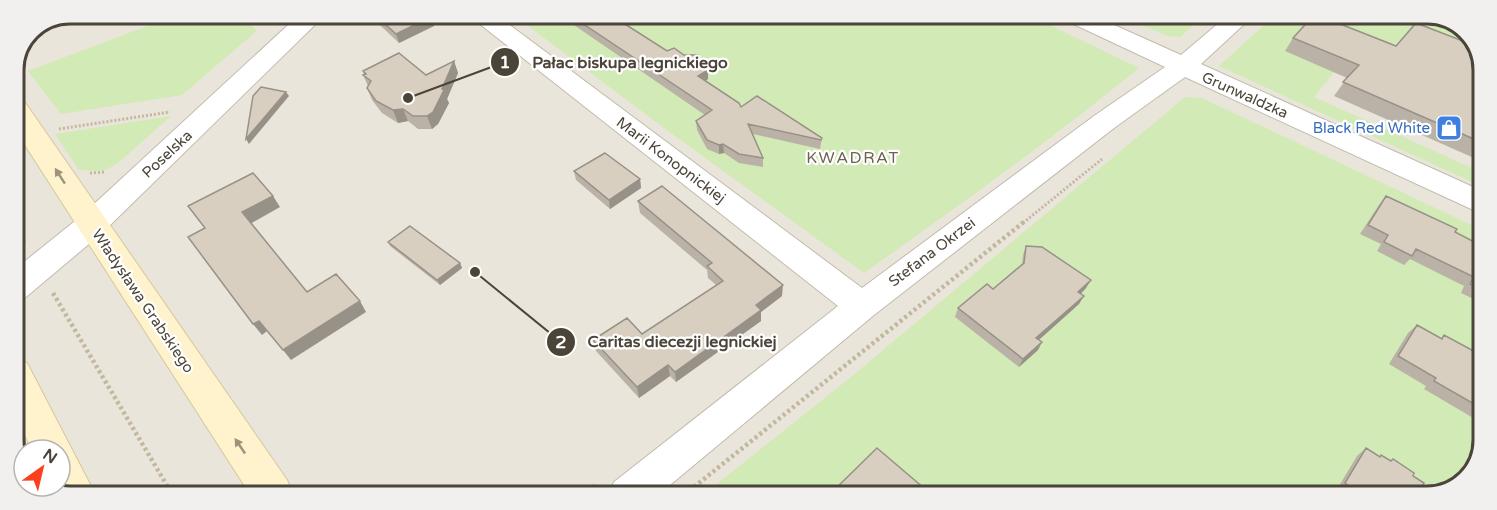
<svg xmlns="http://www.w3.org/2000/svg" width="1497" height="510" font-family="'Varela Round',sans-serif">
	<rect width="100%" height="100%" fill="#f6f3ec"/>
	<path fill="#eae5da" d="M70,14l1375,2 27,19 11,31 -2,392 -20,27 -34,11 -1375,-2 -10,-8h18v-36h-36v21l-10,-27v-377l16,-37z"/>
	<path fill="#d2eab5" d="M179,14h60l18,17 -75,64 -121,19 -33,-43z
		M512,14l519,2 108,52c-89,73 -182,139 -275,205l-196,-142z
		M1120,16h84l-24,21 -12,-1z
		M1274,16h171l27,19 7,20 -69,-26 -19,21 -47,10 -30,37 169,76v14l-264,-121z
		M1185,97l17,1 280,132 -1,228 -20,27 -34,11 -724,-1 148,-118z
		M171,116l-54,48 -14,7 -24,-1 -24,-36z"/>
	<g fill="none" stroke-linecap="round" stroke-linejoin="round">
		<g stroke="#c2bbae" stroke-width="2">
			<path id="street" d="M300,14h26l-224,219 -76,64 -12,4v-31l66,-53z
				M467,14h28l367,274 232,-172 71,-49 -98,-46 -4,-5h31l87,39 46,-39h26l-52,48 281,127v23l-297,-137 -71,51 -240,187 -216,180h-49l5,-13 224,-176z"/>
		</g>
		<g stroke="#d6c79b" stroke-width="2">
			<path id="secondary" d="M14,98l10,3 263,379 6,14h-43l-236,-366z
				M14,358l13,5 68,131h-41l-4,-8h10v-36h-28l-18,-38z"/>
		</g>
		<path stroke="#c4b79f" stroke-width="3" stroke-dasharray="2 2" stroke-linecap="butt" d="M788,15l13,8
			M1040,16l11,4
			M59,129l111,-17
			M90,173l16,-1
			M1023,223l79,-64"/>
		<path stroke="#c4b79f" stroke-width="4.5" stroke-dasharray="3 3" stroke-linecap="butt" d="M14,225l11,20
			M53,293l119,201
			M14,334l6,12
			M307,487l5,7
			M694,487l331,-266
			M583,495l14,-11"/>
		<use href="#street" fill="#fff" fill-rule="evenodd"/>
		<use href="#secondary" fill="#fff3cd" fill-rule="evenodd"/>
	</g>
	<path fill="#bab2a6" d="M368,14h60l3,3 3,9 -35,17z
		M569,15l60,7 -4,3 42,26 31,12 10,16 -3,2 36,26 81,31 -2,11 -67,-15 10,24v9l-24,-4 -15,-10 -5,1 -12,-5 -10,-19 -1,-9 9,-6 -134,-92z
		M1293,38l103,8 87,20v96l-149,-66 13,-18 -62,-27z
		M454,61l4,12 -11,26 2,4 -11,21 -6,5h-14l-10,-8 -10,2 -16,-10 -10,-13 -5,-12 1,-2 -5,-11h1l-1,-4 63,4z
		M574,171l66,8 1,9 -31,21 -34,-29z
		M1386,196l69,36 27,14v57l-21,-10 3,-7 -54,-27 -6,6 -27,-14 4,-7 -21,-10 19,-29z
		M638,201l144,95 -21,16v9l-85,61 -6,-6 -31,22 -43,-47 -3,-11 49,-6 74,-49 -8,-7 -1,-8 -67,-57z
		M388,242l72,21 2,5 -22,17 -50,-39z
		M1026,246l60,42 -5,6 -2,10 -40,36 -1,10 -19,17 -64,-50 3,-9 35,-19 29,-24 1,-10z
		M1417,325l24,13 3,-3 37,20v59l-6,5 -51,-30 2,-3 -37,-22 19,-31z
		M1366,448l13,9 2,-2 9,6 3,-2 20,17 9,10 5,10h-82l-9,-5 21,-35z"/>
	<path fill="#979187" d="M626,15h2l1,7 -11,6 -1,-9z
		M431,17l3,9 -35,17 -3,-9z
		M454,61l4,12 -11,26 2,4 -11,21 -6,5 -5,-13 15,-27z
		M708,70v9l-10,6v-9z
		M286,92l3,4 -40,48 -3,-5z
		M403,109l5,12 -10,2 -5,-13z
		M723,144l1,9 -5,1v-9z
		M640,179l1,9 -31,21 -1,-9z
		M273,196l7,11 -30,17 -8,-12z
		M460,263l2,5 -22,17 -3,-5z
		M1091,280l-5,8 -12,12 4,-8z
		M783,285l-1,11 -21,16v9l-85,61 -1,-10 81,-67z
		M1084,296l-5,8 -47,42 4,-8z
		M360,301l6,11 -75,48 -8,-10z
		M259,321l8,10 -5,4 -9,-11z
		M1042,342l-4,8 -19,17 4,-8z
		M668,365l2,11 -31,22 -2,-11z"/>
	<path fill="#d8cfc1" stroke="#979187" stroke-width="1.5" d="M374,14h54l3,3 -35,17z
		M570,15h56l-9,4 50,32 7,-3 10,7h14l-1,8 11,7 -10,6 41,27 2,4 16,-11 65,42 -1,2 -73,-16 15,34 -24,-4 -16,-10 -4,1 -12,-5 -11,-19 16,-11z
		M1313,16h7l76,30 20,-23 60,23 7,20v77l-140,-61 16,-17 -66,-27z
		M399,53l27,22 28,-14 -12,28 2,1 -11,22 -6,4h-14l-10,-7 -10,1 -17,-9 -9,-13 4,-7 -8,-6 3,-1 -3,-3z
		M261,87l25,5 -40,47 7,-43z
		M605,153l35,26 -31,21 -35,-29z
		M253,173l20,23 -31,16 65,80 29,-18 24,27 -77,49 -24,-29 -6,3 -65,-87 17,-9 -17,-22z
		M662,186l121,99 -27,20 5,5 -86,62 -7,-7 -31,22 -44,-47 34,-22 15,16 81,-53 -16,-15 5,-3 -74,-62z
		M1386,196l71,33 -2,3 27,14v44l-12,-6 4,-7 -58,-28 -4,7 -28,-14 4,-7 -20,-10z
		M410,226l50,37 -23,17 -49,-38z
		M1026,246l16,1 49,33 -13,12 6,4 -48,42 6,4 -19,17 -65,-51 29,-24 6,5 31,-26z
		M1417,325l25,14 2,-4 37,20v53l-47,-27 2,-3 -38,-22z
		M877,448l55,47h-103z
		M1366,448l14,9 1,-2 10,6 2,-2 21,14 -1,3 11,7 -2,3 13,8 -8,2h-71l2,-4 -13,-9z"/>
	<defs><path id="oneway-solid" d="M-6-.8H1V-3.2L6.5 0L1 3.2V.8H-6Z" transform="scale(1.5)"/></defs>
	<g fill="#9c937c">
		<use href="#oneway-solid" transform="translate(60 176) rotate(-123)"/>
		<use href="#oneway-solid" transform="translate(240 446) rotate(-124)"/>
	</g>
	<defs>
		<g id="shop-square" transform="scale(1.35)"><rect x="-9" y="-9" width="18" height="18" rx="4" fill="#3f7fe0" stroke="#fff"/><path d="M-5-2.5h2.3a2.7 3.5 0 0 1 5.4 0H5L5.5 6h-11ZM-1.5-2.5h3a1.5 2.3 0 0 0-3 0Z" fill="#fff"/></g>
	</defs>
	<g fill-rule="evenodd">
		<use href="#shop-square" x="1449" y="128"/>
	</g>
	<g text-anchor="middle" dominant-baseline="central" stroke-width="4.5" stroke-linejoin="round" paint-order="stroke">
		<g font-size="15" fill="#4b4439" stroke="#fff">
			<text transform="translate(1245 95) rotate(24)">Grunwaldzka</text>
			<text transform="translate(167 154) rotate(-43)">Poselska</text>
			<text transform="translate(671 160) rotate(37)">Marii Konopnickiej</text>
			<text transform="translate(932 252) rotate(-37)">Stefana Okrzei</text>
			<text transform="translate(143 301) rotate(56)">Władysława Grabskiego</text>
		</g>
		<g font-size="15" fill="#366cbe" stroke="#fff" text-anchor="end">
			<text x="1430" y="128">Black Red White</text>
		</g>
		<g font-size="16" letter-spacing="1.5" fill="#6e6250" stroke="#fff">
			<text x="853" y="158">KWADRAT</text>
		</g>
	</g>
	<path d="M0 0H1497V510H0ZM70 24H1427A46 46 0 0 1 1473 70V440A46 46 0 0 1 1427 486H70A46 46 0 0 1 24 440V70A46 46 0 0 1 70 24Z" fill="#f1f0ef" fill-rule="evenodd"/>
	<path fill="none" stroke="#4b4439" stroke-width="3" d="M70 24H1427A46 46 0 0 1 1473 70V440A46 46 0 0 1 1427 486H70A46 46 0 0 1 24 440V70A46 46 0 0 1 70 24Z"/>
	<path fill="none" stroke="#4b4439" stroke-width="2" d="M408 98L505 62M475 272L561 342"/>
	<g fill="#4b4439" stroke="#fff" stroke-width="2">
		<circle cx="408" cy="98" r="6"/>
		<circle cx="475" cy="272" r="6"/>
		<circle cx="505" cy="62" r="15"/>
		<circle cx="561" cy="342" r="15"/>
	</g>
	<g font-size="18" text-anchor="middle" font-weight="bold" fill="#fff">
		<text x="505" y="68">1</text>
		<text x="561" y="348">2</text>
	</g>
	<g font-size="16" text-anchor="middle" font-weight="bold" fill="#4b4439" stroke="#fff" stroke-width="4.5" stroke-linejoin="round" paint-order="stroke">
		<text x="630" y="68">Pałac biskupa legnickiego</text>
		<text x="682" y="347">Caritas diecezji legnickiej</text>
	</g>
	<g transform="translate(42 468) rotate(34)"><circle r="28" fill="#ffffff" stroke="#b7b4b0" stroke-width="1.5"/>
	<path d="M0-4.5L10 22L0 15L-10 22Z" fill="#fc3f1d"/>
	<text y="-9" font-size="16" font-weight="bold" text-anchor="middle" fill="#4b4439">N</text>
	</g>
</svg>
